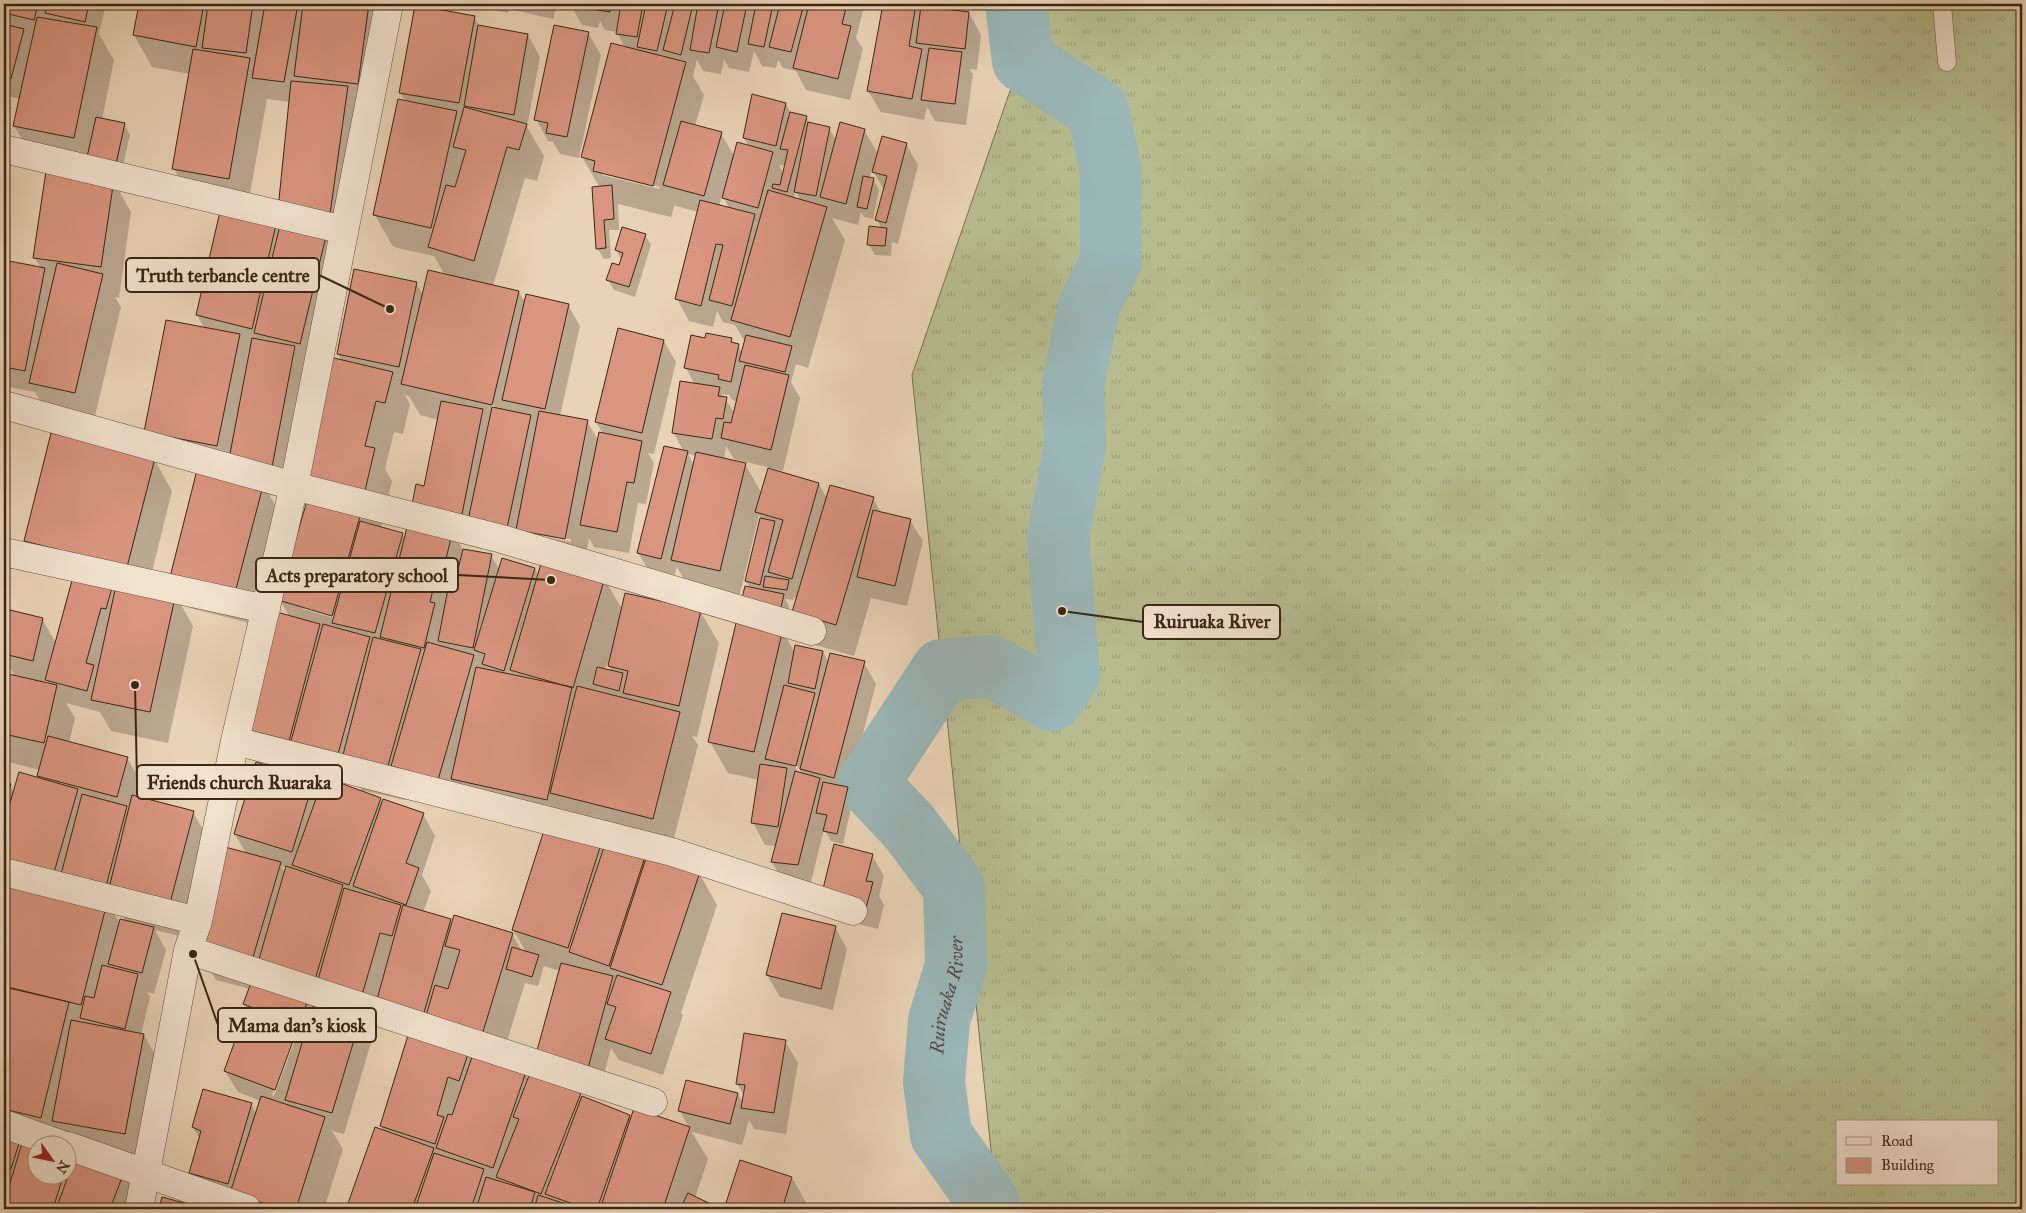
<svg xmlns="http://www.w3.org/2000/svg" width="2026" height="1213" font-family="'IM FELL Great Primer',serif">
	<defs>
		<pattern id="grass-tufts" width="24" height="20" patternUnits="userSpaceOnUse" patternTransform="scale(1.25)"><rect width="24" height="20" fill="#b6bc8e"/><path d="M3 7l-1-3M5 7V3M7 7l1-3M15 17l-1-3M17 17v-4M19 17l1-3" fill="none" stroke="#9da17a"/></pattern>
	</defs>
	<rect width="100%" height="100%" fill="#e9d3b6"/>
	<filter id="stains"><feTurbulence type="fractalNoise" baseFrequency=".004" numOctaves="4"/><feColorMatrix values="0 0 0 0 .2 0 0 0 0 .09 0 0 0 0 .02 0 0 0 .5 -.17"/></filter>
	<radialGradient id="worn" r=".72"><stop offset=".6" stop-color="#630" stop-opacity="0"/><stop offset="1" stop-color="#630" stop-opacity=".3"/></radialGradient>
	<path fill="url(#grass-tufts)" stroke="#787152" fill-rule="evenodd" d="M1040,4h982v1205h-1025l-85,-834zM1837,1122h160v62h-160z"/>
	<path fill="#0003" fill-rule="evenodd" d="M4,4h102l-7,30 15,26 -12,60 22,4 6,11 -9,39 -88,-17 -19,-31 6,-27 -16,-4z
		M140,4h245l-73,361 -9,-3 3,7 -22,119 -21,-4 18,31 -28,109 -63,-16 -19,-32 27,-106 -53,-38 60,-103 -8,-14 26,-109 -31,-6 -18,-31 16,-95 -38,-7 -18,-32zM267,99l23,3 -9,123 -34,-15z
		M468,4h89l-4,15 -44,-10 -1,4z
		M570,4h292l2,3 -8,31 7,11 -13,51 -44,-10 -10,-19 -13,-3 -5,-8 -2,8 -14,-2 -8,-15 -5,21 -20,-4 -5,-9 -3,15 -18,-3 -6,-12 -4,17 11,19 -9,31 26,8 14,23 14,-10 -5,-9 42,-34 5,9 15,4 4,7 19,4 7,12 28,-10 14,24 28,-10 12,21 -20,79 -6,-2 -1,14 -16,-1 -6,-10 12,-17 -4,-8 7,-30 -12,-21 -3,10h4l6,11 -6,29 -9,-2 -3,-5 -3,13 -26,-7 13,22 -37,128 -12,-4 -5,18 9,16 -17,73 -49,-12 -8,-13 -2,14 21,4 17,30 7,-24 50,14 8,15 46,-1 8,15 29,7 13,21 -16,65 -36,-8 -17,58 -42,-12 -15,-46 -3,-1 -1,3 -8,-1 4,7 -4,20 -35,-38 -4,-7 15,-62 -2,-4 -21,87 -47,-10 -14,-25 -4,13 -22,-6 -13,-21 46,-101 -11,-20 22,-47 -9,-17 20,-28 25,-1 3,5 4,1 4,8 3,-11 -10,-17 -12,-3 -6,-11 -4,16 -24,-6 -12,-22 21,-87 -22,-6 -1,-2 -4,13 -53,-13 1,26h-10l2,28 -7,1 -7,-11 3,-60 -18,-31 43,-109 -8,-16 -12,-2 -5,-9 -2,7 -16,-3zM779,165l7,1 -2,8zM602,172l58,15 -1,2 -57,-14zM795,191l6,10 -7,-2zM722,196l3,4 4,9 -10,-3zM722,394l7,1 3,5 6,2 -3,12zM688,454l9,2 -3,9z
		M884,4h33l4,8 48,1 12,22 -4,35 -7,-1 3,5 -7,51 -31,-4 -8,-14 -3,13 -43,-8 -13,-21z
		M474,17l6,10 48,8 12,22 -13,70 17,29 -7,25 -12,-3 -32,108 26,6 7,12 42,1 12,21 -20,90 27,5 11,19 5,-6 -7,-12 68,-81 12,21 -22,92 -6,-1 6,10 -8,41 -8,-1 -9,50 -35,-6 -5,-9 -6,34 21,6 18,31 78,2 19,32 -22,94 -5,-1 6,9 -27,105 -27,8 2,4 53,11 18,32 -36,108 2,2 -20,60 -44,-15 -8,-12 -12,45 -50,-13 11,-109 -16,-5 -6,20 -13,-3 -25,81 25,9 4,6 51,15 2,4 48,18 1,3 58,9 -9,-17 58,-17 5,9 1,-8 -7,-11 48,-43 13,22 -12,71 -32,-5 -5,-9 -7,25 -50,-13 16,27 -13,39 23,11h-370l28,-80 8,2 -3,-5 29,-92 -50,-16 12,21 -28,95 -12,-3 11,18 -19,60h-30l-1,-1 -2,1h-50l-38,-15 -13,-21 10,-34 -7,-12 58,-23 5,9 4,-12 -22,-9 -13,-21 30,-48 -11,-19 6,-15 -34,-9 -19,-32 50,-93 -12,-21 79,-53 6,11h43l-6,-10 -97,-22 29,-144 -9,-16 30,-105 32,-134 -4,-7 78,-71 7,12 22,-20 -11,-19 -41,-9 -18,-32 30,-114 -5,-8zM405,395l4,1 11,19 19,5 -14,67 -19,53 -4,-6 -21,-6 11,-47 -7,-12 9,-37 9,2 7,-30zM490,399l6,10h-3l-5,-9zM539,533l32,6v3l-32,-6zM459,543l83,20 -3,13 -4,-7 -35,1 -9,-14 -28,-6zM303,606l35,10 -1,3 -34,-10zM607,663l5,9 -7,-2zM365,791l40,9 3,-8 138,35 -33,103 13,22 -4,-1 -10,-17 -59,-9 -3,-5 -27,-8 8,-21 -9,-16 13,-39 -12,-22 -40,-10 -3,-5 -16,-6zM281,866l6,2 -1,6zM302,1014h3l-31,82 -2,-1z
		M588,33l13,22 -22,103 -19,-4 -7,-12 -5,-1 -12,-22z
		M113,180l18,32 -12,86 -4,-1 6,10 -28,117 -45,-10 -13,-22 -31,-6v-125l37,7 -7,-11z
		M645,235l6,10 -16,52 -21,-7 -6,-10 12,-13 2,-6 -6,-11z
		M154,459l18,32 -24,97 27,6 18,32 -25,117 -57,-12 -11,-19 -34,-9 9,15 -6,25 58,15 13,22 -5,17 58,15 18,32 -24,94 -32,-8 11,20 -12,44 -7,-2 3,5 -9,38h3l18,32 -19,98 -105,-19v30h30v-21l6,10 49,8 13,21 -6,15h-126v-426l6,2 4,7 27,-12 -3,-4 2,-6 -36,-9v-87l11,3 -11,-20v-14l7,-32 31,8 14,24 18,-63 -30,-7 -18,-32zM46,679l4,6 -5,-1zM118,907l8,15 -6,1 -5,-8z
		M782,630l13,23 28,-1 6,11h35l12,21 -28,107 5,8 -10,45 -12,-3 -7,-12 -14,57 -26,-3 -12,-21 4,-16 -11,-1 -12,-22 6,-43 -31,-7 -18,-31zM794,760l8,14h-3l-7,-12z
		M872,855l12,21 -5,20 5,9 -6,24 -43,-11z
		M835,927l12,22 -14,61 -53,-13 -13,-22z
		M741,1162l51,16 18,31h-85z"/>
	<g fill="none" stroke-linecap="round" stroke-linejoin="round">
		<path stroke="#9ab6b7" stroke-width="62" id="s1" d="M987,1209l1,-8 -47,-66 -7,-53 5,-62 17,-54 -2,-79 -44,-59 -42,-45 74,-113 49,-4 61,34 17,-25 -11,-138 17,-91 -2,-61 16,-79 22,-45v-89l-13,-62 -75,-49 -7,-57"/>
	</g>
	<path fill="#da957f" stroke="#392615" d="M4,4h34l-4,16 -30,-7z
		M47,4h42l-4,18 -40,-9z
		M139,4h65l-8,43 -63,-12z
		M208,4h45l-7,49 -44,-5z
		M265,4h33l-14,78 -32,-4z
		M303,4h66l-11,80 -64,-8z
		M592,4h20l-2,8 -19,-3z
		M621,4h22l-6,33 -21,-3z
		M646,4h22l-11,47 -20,-4z
		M675,4h18l-12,51 -18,-5z
		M698,4h21l-10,49 -19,-3z
		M725,4h22l-10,48 -21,-5z
		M756,4h17l-9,43 -16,-3z
		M780,4h24l-13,48 -22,-5z
		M809,4h38l-5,20 9,2 -13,53 -45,-11z
		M883,4h33l-7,42 13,3 -10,50 -45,-8z
		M415,5l60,11 -16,87 -60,-10z
		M921,6l48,6 -4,37 -49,-6z
		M37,17l60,10 -23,111 -61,-12z
		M4,24l20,5 -13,50 -7,-2z
		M478,25l50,9 -14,81 -50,-9z
		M554,25l35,7 -22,105 -21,-4 2,-10 -14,-3z
		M611,43l75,19 -33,124 -60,-15 2,-10 -14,-4z
		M929,48l33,4 -7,52 -34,-4z
		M193,49l57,9 -21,121 -57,-10z
		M291,81l57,5 -18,128 -52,-5z
		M752,94l34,9 -10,43 -33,-8z
		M398,99l59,12 -26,117 -58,-13z
		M464,107l63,17 -8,26 -12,-3 -33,114 -46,-14 18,-62 9,2 11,-37 -13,-3z
		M790,112l17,4 -20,76 -15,-4 1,-4 7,1 8,-35 -8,-1z
		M96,117l29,6 -9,41 -29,-7z
		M681,121l41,11 -18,64 -41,-11z
		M808,122l22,5 -14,69 -22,-4z
		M840,122l25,7 -19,75 -26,-7z
		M882,136l25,7 -21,80 -11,-3 12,-44 -15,-4z
		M737,142l36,10 -15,56 -36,-10z
		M46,171l68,8 -13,88 -68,-9z
		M863,176l11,2 -7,31 -10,-2z
		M612,185l2,34 -10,1 2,28 -10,1 -4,-62z
		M768,190l59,17 -37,130 -59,-17z
		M700,200l55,14 -23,92 -23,-6 14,-55 -7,-1 -15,62 -26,-7z
		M222,203l56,13 -26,113 -56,-14z
		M281,221l46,11 -27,112 -46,-11z
		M869,226l18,2 -2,18 -18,-1z
		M622,227l24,7 -17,53 -23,-7 6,-17 7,2 4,-12 -8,-3z
		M4,260l41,8 -20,103 -21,-4z
		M57,263l46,11 -28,119 -46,-10z
		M354,269l63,13 -18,85 -62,-13z
		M428,270l91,21 -27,114 -91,-21z
		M526,294l43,10 -24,105 -43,-9z
		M166,320l74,14 -23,112 -73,-14z
		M618,328l46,12 -22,93 -47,-11z
		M706,333l26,5 -1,4 8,2 -8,38 -13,-3 1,-4 -35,-7 7,-33 14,3z
		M746,335l46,11 -7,26 -46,-11z
		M252,338l43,8 -23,121 -43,-8z
		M330,357l63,15 -8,31 -9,-2 -11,45 10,2 -11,47 -64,-15z
		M745,365l44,10 -18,75 -50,-12 3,-16 7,1z
		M680,381l40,6 -2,9 9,1 -4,22 -7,-1 -4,21 -40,-6z
		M441,401l42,8 -23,115 -50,-9 6,-31 8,2z
		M492,407l39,8 -25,118 -39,-8z
		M539,411l49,9 -23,119 -49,-9z
		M599,432l43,9 -8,42 -7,-1 -10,50 -37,-7z
		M51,433l104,25 -28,109 -103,-26z
		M664,446l24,5 -27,108 -24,-6z
		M696,452l50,11 -26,108 -49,-11z
		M198,466l66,16 -29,111 -65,-16z
		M768,468l51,15 -27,96 -24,-7 15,-52 -28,-8z
		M830,485l44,12 -38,128 -44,-13z
		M309,494l53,15 -30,107 -54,-16z
		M873,510l38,9 -16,67 -38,-9z
		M760,518l15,3 -15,64 -15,-4z
		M409,519l44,11 -10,41 -5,-2 -8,33 5,1 -11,45 -44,-11z
		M360,521l43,12 -28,100 -43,-10z
		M463,549l29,5 -19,94 -35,-7 14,-73 6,1z
		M502,558l33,10 -31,103 -22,-7 3,-10 -11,-4z
		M542,560l63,17 -32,111 -63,-18z
		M74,573l39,11 -7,25 -5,-1 -15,55 8,2 -7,26 -42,-11z
		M765,576l24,4 -2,10 -24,-3z
		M117,581l59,12 -26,119 -59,-12z
		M745,586l39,8 -5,22 -39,-10z
		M625,593l76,17 -22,96 -56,-13 5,-22 -20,-5z
		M10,610l33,8 -10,43 -29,-7v-17z
		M273,611l47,13 -31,117 -49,-12z
		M737,619l46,10 -29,123 -46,-10z
		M323,624l47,13 -32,117 -47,-13z
		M373,637l48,12 -34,120 -45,-10z
		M427,642l47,13 -36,125 -47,-14z
		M795,645l28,6 -8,38 -27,-6z
		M830,653l35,8 -31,117 -34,-9z
		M476,667l96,20 -25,113 -96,-21z
		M597,667l26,6 -4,18 -26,-7z
		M4,673l53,12 -13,58 -40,-9z
		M784,685l31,8 -19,73 -31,-7z
		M577,686l103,26 -27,107 -103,-26z
		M48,736l80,21 -11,40 -80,-21z
		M256,762l58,18 -22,72 -58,-18z
		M760,764l27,4 -9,59 -27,-4z
		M795,771l25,7 -22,87 -27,-3z
		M19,772l59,17 -25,87 -49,-14v-39z
		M324,777l57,21 -32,87 -57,-20z
		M4,782l7,2 -7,21z
		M823,782l25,5 -11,47 -14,-3 4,-16 -11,-2z
		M82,794l45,12 -23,88 -45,-12z
		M132,795l62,16 -25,96 -61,-15z
		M383,799l41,14 -18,50 13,5 -13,37 -53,-19z
		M547,821l56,17 -35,110 -56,-18z
		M605,844l40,13 -36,109 -40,-14z
		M834,844l39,10 -7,27 7,1 -7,26 -45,-11z
		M225,847l56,15 -30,102 -55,-16z
		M647,855l53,17 -38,113 -52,-17z
		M286,866l57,19 -29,98 -57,-17z
		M4,873l104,26 -27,106 -77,-19z
		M344,888l57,17 -9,31 -12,-3 -18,62 -45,-12z
		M403,905l48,14 -28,97 -47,-13z
		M782,913l54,13 -15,63 -55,-14z
		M454,915l59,18 -31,102 -57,-16 10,-34 13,4 12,-39 -15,-4z
		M120,919l34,8 -12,46 -34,-9z
		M512,947l27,8 -7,22 -26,-8z
		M561,963l52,13 -26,96 -52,-14z
		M102,965l36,9 -13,55 -45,-11 5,-22 9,2z
		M617,975l54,17 -20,62 -46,-15 11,-32 -9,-3z
		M252,980l56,20 -33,90 -51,-19 19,-52 11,4 5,-13 -16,-6z
		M4,987l65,15 -28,116 -37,-9z
		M314,1003l47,14 -29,96 -47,-13z
		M71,1020l73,14 -19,100 -73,-13z
		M409,1032l60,19 -10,30 -11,-4 -11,38 7,2 -9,27 -55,-18z
		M744,1033l42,7 -12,73 -33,-5 4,-23 -9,-1z
		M473,1054l53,18 -33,96 -57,-20 12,-34 4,1z
		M530,1073l51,20 -40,101 -45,-17 23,-58 -6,-2z
		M686,1080l52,13 -8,31 -52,-13z
		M203,1089l49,14 -24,81 -39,-11 12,-42 -9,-4z
		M261,1096l64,21 -29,92h-15l-51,-16z
		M582,1096l48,19 -33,94h-10l-42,-15z
		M634,1108l56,19 -27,82h-63z
		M375,1127l59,21 -22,61h-66z
		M4,1132l17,5 -10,32 -7,-3z
		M23,1140l15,6v30h25l-10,33h-49v-6z
		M434,1153l50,16 -13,40h-56z
		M76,1155l48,17 -14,37h-54z
		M740,1160l52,17 -10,32h-58z
		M486,1177l49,15 -5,17h-54z
		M688,1193l33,16h-41z
		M538,1195l43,14h-47z
		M162,1197l44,12h-47z"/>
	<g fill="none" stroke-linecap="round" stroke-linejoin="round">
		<g stroke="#65513d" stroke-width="19">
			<path id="service" d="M1942,4l5,58"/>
		</g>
		<g stroke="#65513d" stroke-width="29">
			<path id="minor" d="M4,149l340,81
				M4,405l290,81 208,53 310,92
				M4,552l262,57
				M235,741l437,111 181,59
				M4,872l194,49
				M188,950l465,152
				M4,1124l61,22
				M68,1146l179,63
				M139,1209l49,-259 10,-29 37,-180 59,-255 95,-482"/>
		</g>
		<use href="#service" stroke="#f1e2d0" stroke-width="18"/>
		<use href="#minor" stroke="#f1e2d0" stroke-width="28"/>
	</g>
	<g text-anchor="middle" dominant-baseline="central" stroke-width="4.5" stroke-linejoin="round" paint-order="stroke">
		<g font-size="19" font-style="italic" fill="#514a3e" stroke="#f1e2d0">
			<text stroke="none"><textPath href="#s1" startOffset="231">Ruiruaka River</textPath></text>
		</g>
	</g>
	<path fill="none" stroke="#392615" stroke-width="2" d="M390 309L319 275M551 580L458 575M1062 611L1143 622M135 685L137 782M193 954L218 1025"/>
	<g fill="#392615" stroke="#f1e2d0" stroke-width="2">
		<circle cx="390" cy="309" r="5"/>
		<circle cx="551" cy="580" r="5"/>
		<circle cx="1062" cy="611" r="5"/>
		<circle cx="135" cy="685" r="5"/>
		<circle cx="193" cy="954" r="5"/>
	</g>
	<g fill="#f1e2d0" stroke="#392615" stroke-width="2">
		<rect x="126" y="258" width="193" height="34" rx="5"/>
		<rect x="256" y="558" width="202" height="34" rx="5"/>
		<rect x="1143" y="605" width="137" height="34" rx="5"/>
		<rect x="137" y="765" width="205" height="34" rx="5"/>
		<rect x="218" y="1008" width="158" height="34" rx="5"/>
	</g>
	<g font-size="19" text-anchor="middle" font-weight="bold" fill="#392615">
		<text x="223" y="282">Truth terbancle centre</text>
		<text x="357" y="582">Acts preparatory school</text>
		<text x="1212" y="628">Ruiruaka River</text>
		<text x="239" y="789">Friends church Ruaraka</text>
		<text x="297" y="1032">Mama dan's kiosk</text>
	</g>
	<rect width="2026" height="1213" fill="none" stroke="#e9d3b6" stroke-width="20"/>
	<rect x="5" y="5" width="2016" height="1203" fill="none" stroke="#392615" stroke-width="2.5"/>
	<rect x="10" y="10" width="2006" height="1193" fill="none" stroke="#392615"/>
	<rect x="1836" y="1120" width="162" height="65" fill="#f1e2d0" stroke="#a79785"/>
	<rect x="1846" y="1137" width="25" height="8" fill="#f1e2d0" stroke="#a79785"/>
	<text x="1881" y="1146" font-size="15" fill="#392615">Road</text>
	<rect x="1846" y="1158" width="25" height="15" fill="#da957f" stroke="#a79785"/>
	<text x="1881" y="1170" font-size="15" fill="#392615">Building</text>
	<g transform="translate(52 1160) rotate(123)"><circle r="24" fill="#f1e2d0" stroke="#a79785"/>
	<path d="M0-4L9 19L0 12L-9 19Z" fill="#8f2418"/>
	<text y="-8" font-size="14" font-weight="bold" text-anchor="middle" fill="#392615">N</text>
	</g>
	<rect width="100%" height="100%" filter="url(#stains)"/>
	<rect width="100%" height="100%" fill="url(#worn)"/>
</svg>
